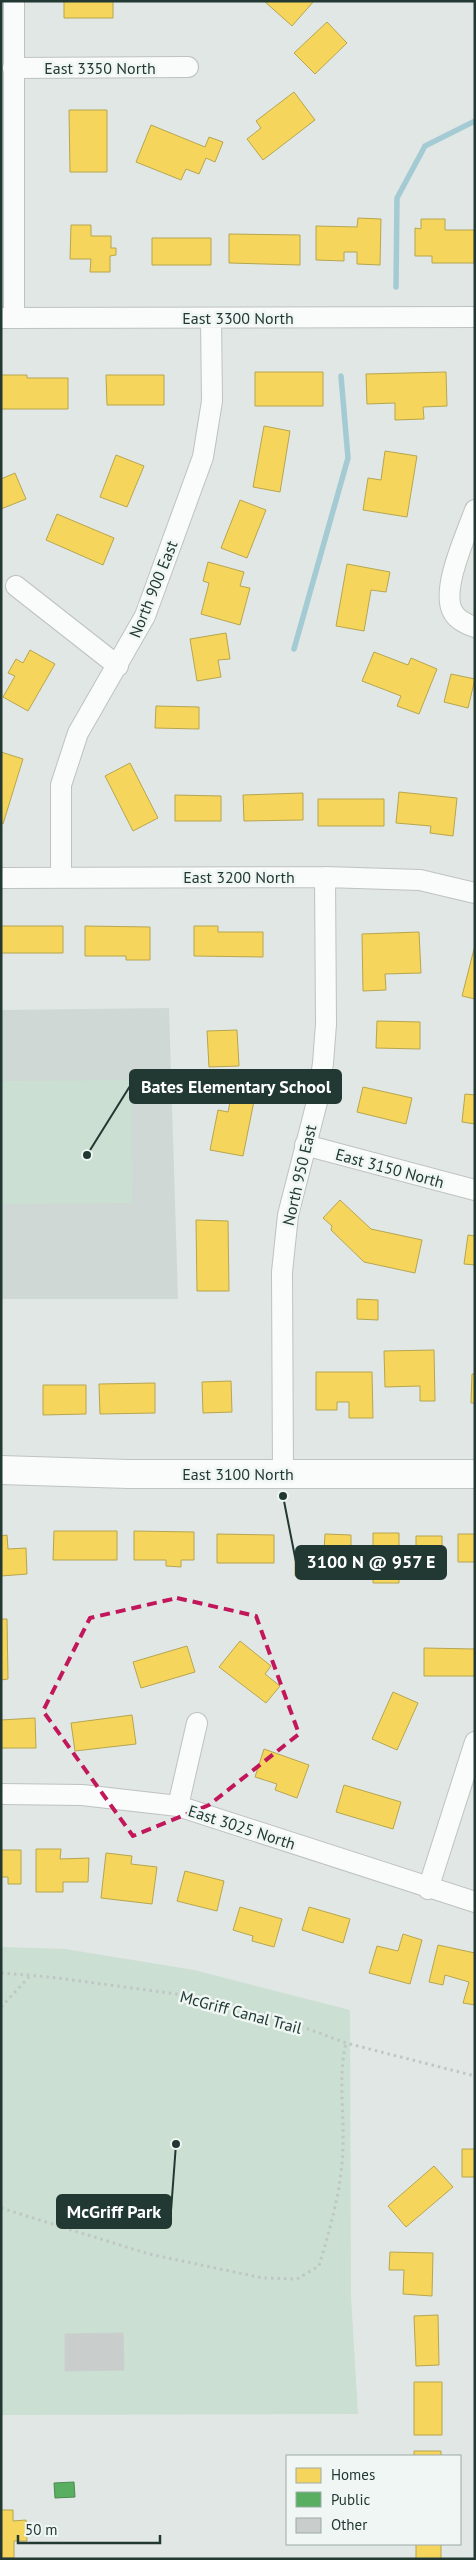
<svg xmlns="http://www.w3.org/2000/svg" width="476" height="2560" font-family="'PT Sans',sans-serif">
	<rect width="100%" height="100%" fill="#e1e7e4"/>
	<path fill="#cfd8d4" d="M169,1008l9,291h-177v-289z"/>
	<path fill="#cbdfd2" d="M131,1080l1,123 -131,1v-123z
		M1,1947l64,2 129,21 156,40 1,287 7,117 -357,1z"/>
	<path fill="#f6d55c" stroke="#b6a650" d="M64,1h49v17h-49z
		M264,1h50l-22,25z
		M327,22l20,21 -32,31 -21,-21z
		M294,92l21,28 -52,40 -16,-21 14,-11 -5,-7z
		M69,110h38v62h-37z
		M151,125l54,22 4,-10 14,5 -8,20 -9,-4 -7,16 -13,-5 -5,11 -45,-18z
		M358,218l23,1 -1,46 -23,-1v-12h-13v9l-28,-1v-34l41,1z
		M421,219h24v11h29v33h-42v-7h-17v-28l6,1z
		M71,225h20v11h20v12h5v7l-6,1v16h-20l1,-13h-21z
		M229,234l71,1v30l-71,-2z
		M152,238h59v27h-59z
		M255,372h68v34h-68z
		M446,372l1,34 -24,1 1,12 -29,1v-17l-28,1 -1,-30z
		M1,375h26v3h41v31h-67z
		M106,375h58v30h-57z
		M264,426l26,5 -10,61 -27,-5z
		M385,451l32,5 -10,61 -44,-7 5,-32 13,2z
		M116,455l28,11 -17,41 -27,-10z
		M15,473l11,26 -25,10v-30z
		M240,500l26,10 -19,48 -26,-10z
		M57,514l57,24 -11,27 -57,-25z
		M208,562l36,10 -4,14 10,2 -10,37 -39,-11 8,-31 -6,-2z
		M347,564l43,8 -4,20 -15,-2 -7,41 -28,-5z
		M226,633l4,26 -12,1 3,17 -24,4 -7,-42z
		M30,650l25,14 -27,47 -25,-14 12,-21 -7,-3 8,-14 7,4z
		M374,652l34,13 3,-7 26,11 -18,45 -22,-8 4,-10 -39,-15z
		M451,674l24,5 -7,29 -24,-6z
		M156,706l43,1v22l-44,-1z
		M1,752l22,7 -20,65 -2,-1z
		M130,763l28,55 -25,13 -28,-55z
		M399,792l58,6 -4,38 -23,-3 1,-7 -35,-3z
		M303,793v27l-59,1 -1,-26z
		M175,795l46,1v25h-46z
		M318,799h66v27h-66z
		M1,926h62v27h-62z
		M85,926l65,1v33h-24v-4h-41z
		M194,926h24v6h45v25l-69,-1z
		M419,932l2,41 -36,1 1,16 -23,1 -1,-57z
		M474,949l1,1v49l-13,-3z
		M377,1021l43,1v27l-44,-1z
		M237,1030l2,36 -30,1 -2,-36z
		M363,1087l49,11 -6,26 -49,-12z
		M465,1094l10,1v29l-13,-2z
		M231,1097l23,4 -11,55 -33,-6 8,-40 10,2z
		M340,1200l31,29 51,11 -7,33 -51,-11 -33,-32 1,-4 -9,-8z
		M196,1220l32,1 1,70h-32z
		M468,1235l7,1v29l-11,-1z
		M357,1299l21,1v20l-21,-1z
		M434,1350l1,51h-15v-15l-35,1 -1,-36z
		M316,1372h56l1,46h-24v-16h-12v8h-21z
		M472,1374h3v29h-4z
		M231,1381l1,31 -29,1 -1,-31z
		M155,1383v30l-55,1 -1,-30z
		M43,1385h43v29l-43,1z
		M54,1531h63v29h-64z
		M134,1531l60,1v28h-13v7l-15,-1v-6h-32z
		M373,1533h26v14h17v-11h26v39h-43v8h-26z
		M217,1534l57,1v28h-57z
		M325,1534l26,1v41h-56v-24h29z
		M458,1534h17v28h-17z
		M7,1535l1,14 18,-1 1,26 -26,2v-40z
		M1,1619h6l1,60 -7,1z
		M240,1641l31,25 -6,8 15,12 -14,17 -47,-36z
		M187,1646l8,26 -54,16 -8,-26z
		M424,1648l51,1v27h-51z
		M393,1692l25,11 -21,47 -25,-11z
		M132,1715l4,29 -61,7 -4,-28z
		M35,1718l1,30h-35v-28z
		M264,1749l45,16 -12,33 -22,-8 2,-6 -22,-7z
		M344,1785l57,17 -8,27 -57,-17z
		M36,1849h25l-1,10 29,-1 -1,24h-25v10h-27z
		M1,1850h20v34h-13v-7h-7z
		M106,1853l26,3 -1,8 26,3 -5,37 -51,-6z
		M185,1871l39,10 -7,30 -40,-10z
		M240,1907l42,12 -8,28 -22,-6 1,-5 -20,-6z
		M309,1907l41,12 -7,24 -41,-13z
		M403,1934l19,6 -12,44 -41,-11 8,-27 21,5z
		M438,1945l37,8v52l-12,-2 6,-21 -24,-7 -2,10 -14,-3z
		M462,2149h13v28h-13z
		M434,2166l19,21 -47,40 -18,-21z
		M390,2252l43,1 -1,43 -29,-2 1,-24h-15z
		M438,2315l1,50 -23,1 -2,-50z
		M414,2382h28v53h-28z
		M414,2451h27v5h-27z
		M1,2510h12v11l13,-1 1,21h-13v17h-13z
		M416,2544h25v15h-25z"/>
	<path fill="#5aae61" stroke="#498b53" d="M74,2482l1,15 -20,1 -1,-15z"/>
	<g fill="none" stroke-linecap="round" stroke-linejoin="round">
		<path stroke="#a4cbd3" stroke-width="5.5" d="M396,287l1,-89 28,-52 50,-25
			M294,649l54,-191 -7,-82"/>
	</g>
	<path fill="#c9cecc" stroke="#cad0cd" d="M123,2333l1,37 -59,1v-37z"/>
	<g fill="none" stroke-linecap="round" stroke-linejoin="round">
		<g stroke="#bec3c1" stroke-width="22">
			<path id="minor" d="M14,1v317
				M13,68l175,-1
				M1,318l474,-1
				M475,510c-8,23 -35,80 -22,102 4,8 13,12 22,15
				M16,586l102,80
				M1,878l324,-1 95,3 55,13
				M61,878v-93l17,-52 67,-117 58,-159 9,-56 -1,-83
				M305,1145l170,45
				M283,1474l-1,-202 6,-57 30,-117 5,-35 3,-39 -1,-147
				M1,1794l81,1 96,11 297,96
				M178,1806l19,-83
				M428,1889l47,-147"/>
		</g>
		<g stroke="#bec4c2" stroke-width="30">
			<path id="secondary" d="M1,1470l127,4h347"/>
		</g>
		<path stroke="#bfc7c5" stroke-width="3" stroke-dasharray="2.5 4" stroke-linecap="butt" d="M1,1973l49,4 149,20 80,21 67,25 129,33
			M1,2007l28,-30
			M1,2208l148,46 114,24 34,1 22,-13c12,-41 24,-81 24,-124 1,-34 -5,-65 3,-99"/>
		<use href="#minor" stroke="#fafbfb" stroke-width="20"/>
		<use href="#secondary" stroke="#fafbfb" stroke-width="28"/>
	</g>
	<path fill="none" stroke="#c2185b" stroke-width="4" stroke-dasharray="10 6" stroke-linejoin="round" d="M177,1598l79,18 43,118 -90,71 -76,31 -90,-125 47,-93z"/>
	<g text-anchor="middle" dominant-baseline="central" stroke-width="5" stroke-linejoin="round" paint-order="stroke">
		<g font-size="16" fill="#213833" stroke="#eff6f3">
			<text x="100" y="68">East 3350 North</text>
			<text x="238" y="318">East 3300 North</text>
			<text transform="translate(153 589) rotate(-68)">North 900 East</text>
			<text x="239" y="877">East 3200 North</text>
			<text transform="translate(390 1168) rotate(15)">East 3150 North</text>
			<text transform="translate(299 1175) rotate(-77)">North 950 East</text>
			<text x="238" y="1474">East 3100 North</text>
			<text transform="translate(242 1827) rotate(18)">East 3025 North</text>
			<text transform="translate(241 2012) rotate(15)">McGriff Canal Trail</text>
		</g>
	</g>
	<path fill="none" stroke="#213833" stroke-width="2" d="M87 1155L130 1086M283 1496L296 1562M176 2144L171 2211"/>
	<g fill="#213833" stroke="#eff6f3" stroke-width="2">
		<circle cx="87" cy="1155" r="5"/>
		<circle cx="283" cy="1496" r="5"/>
		<circle cx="176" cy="2144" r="5"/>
	</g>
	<g fill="#213833" stroke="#213833" stroke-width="2">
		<rect x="130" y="1070" width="211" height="33" rx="5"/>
		<rect x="296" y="1546" width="150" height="33" rx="5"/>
		<rect x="57" y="2195" width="114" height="33" rx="5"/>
	</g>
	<g font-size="18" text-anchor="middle" font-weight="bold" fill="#fff">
		<text x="236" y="1093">Bates Elementary School</text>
		<text x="371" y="1568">3100 N @ 957 E</text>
		<text x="114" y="2218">McGriff Park</text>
	</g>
	<rect width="476" height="2560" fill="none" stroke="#213833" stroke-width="5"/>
	<rect x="286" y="2455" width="175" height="90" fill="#eff6f3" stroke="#9daaa6"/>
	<rect x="296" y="2468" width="25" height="15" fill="#f6d55c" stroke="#9daaa6"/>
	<text x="331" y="2480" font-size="15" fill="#213833">Homes</text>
	<rect x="296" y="2492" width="25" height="15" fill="#5aae61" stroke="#9daaa6"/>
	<text x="331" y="2505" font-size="15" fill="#213833">Public</text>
	<rect x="296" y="2518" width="25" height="15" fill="#c9cecc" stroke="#9daaa6"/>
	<text x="331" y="2530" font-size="15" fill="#213833">Other</text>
	<path d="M18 2535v8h142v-8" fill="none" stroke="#213833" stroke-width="2.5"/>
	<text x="25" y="2535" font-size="15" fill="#213833" stroke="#eff6f3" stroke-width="4" paint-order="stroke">50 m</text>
</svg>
